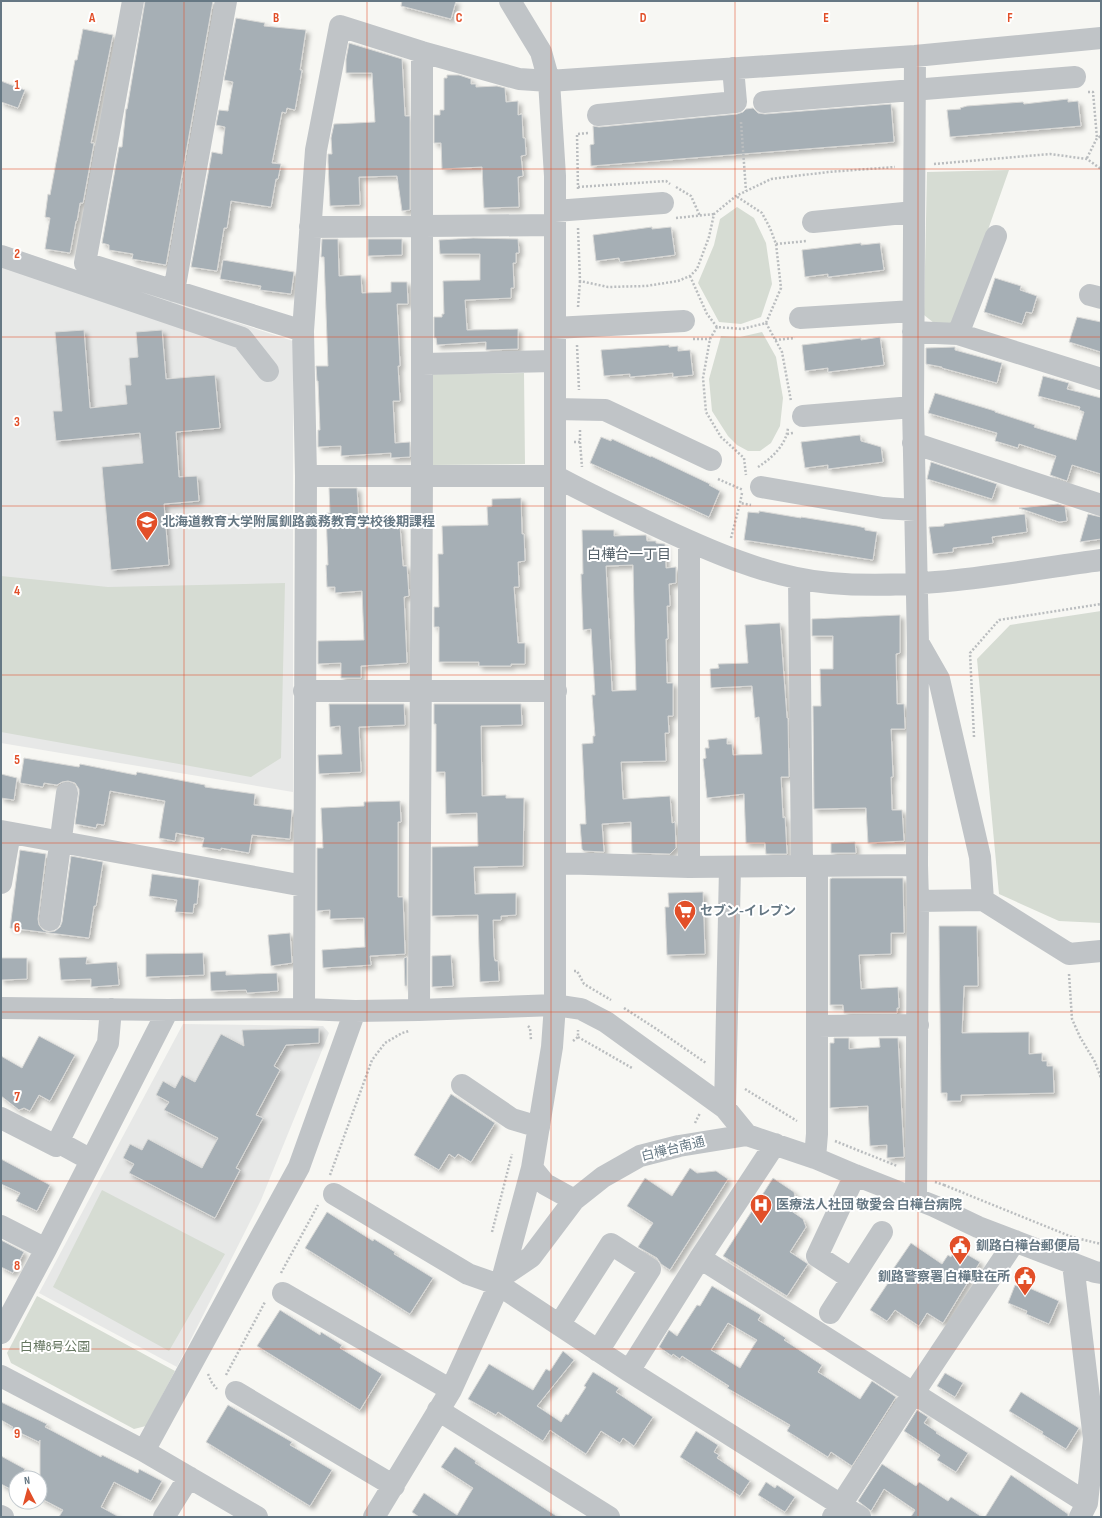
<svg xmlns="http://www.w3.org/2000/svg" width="1102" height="1518" font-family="'Sofia Sans Condensed','Noto Sans JP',sans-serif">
	<defs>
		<filter id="shadow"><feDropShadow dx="3.5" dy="3.5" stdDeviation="2" flood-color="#0004"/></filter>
	</defs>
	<rect width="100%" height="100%" fill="#f7f7f3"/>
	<path fill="#e7e8e7" d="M1,245l292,96v451l-292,-49z
		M183,1024l140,2 6,7 -68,167 -84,167 -138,-74z"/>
	<path fill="#d6dcd3" d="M1009,170l-51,145 -6,8h-18l-10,-8 3,-143z
		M737,207l17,11 12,25 6,41 -11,33 -20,7 -22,-2 -21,-39 16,-38 6,-26z
		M762,332l14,25 7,41 -3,28 -9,17 -11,8h-12l-11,-6 -9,-9 -16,-25 -3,-32 12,-43 19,1z
		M524,373l1,91 -93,1v-91z
		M1,576l107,11 177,-4 -4,175 -30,19 -250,-45z
		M1101,611v312l-42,-2 -60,-27 -22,-235 33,-34z
		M102,1190l123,64 -56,97 -116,-64z
		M37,1296l138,75 -29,55 -12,3 -123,-66 -4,-10z"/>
	<path fill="#a6afb5" stroke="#d8d8d6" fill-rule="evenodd" filter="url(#shadow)" d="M145,1h68l-47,264 -34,-6 1,-5 -24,-4v-5l-7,-2 17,-96h3l4,-38h1z
		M402,1h54l-5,18 -50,-13z
		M236,18l29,5 -1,3 42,4 -6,40h2l-7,40 -8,-2 -1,5 -4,-1 -10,51 9,1 -3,15h-2l-5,28 -40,-6 -4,27h-3l-7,43 -26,-4 21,-115 10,2 3,-27 -9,-2 3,-15 9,1 5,-29 -9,-2z
		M83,29l30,6 -22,108h3l-11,60h-3l-3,18h-1l-6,32 -25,-4 5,-31 -5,-1 3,-23 2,1 25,-135h2z
		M349,43l53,16 3,57h5v94l-8,1 -5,-35 -38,1 1,28 -30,1 -2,-44v-8h4l-1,-16 3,-14 41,-2 -3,-49h-26v-14z
		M447,75h12l12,4v5h5v3l21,-1 8,2 1,14 12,-1v14l4,-1 1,24h2l1,17 -5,1 2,20 -5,1 1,30 -35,1 -2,-41 -40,2 -1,-26h-7v-28h6v-5h4v-32h3z
		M1,81l24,9 -7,18 -17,-6z
		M1068,99v3l10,-1 3,25 -131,11 -3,-27 14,-1 -1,-1 7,-2 56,-4 1,2z
		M891,104l3,38 -303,24 -1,-21 4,-1 -1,-18 6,1 138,-13 6,-2 3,-3 7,-1 5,5 7,1z
		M652,227v2l19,-2 4,28 -55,7 -1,-4 -23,3 -3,-26z
		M473,238l45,1 1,14h-3v10h-3l1,25h-3v10l-46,2 2,30 51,-1v20l-32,1v-8l-49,3 -1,-7h-2v-21h8v-3h2l-1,-33 37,-1v-26h-40l-1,-14z
		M322,239h16l1,37 22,-1 1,18 29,-1v-10h16l1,22h-11l3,62h-2l2,35h-7l2,42 15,-1v15l-19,1v-5l-50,3v-10l-23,1v-17h2l-2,-49h-1l-1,-15h12l-4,-109h-3z
		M368,239h34v16l-34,1z
		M861,243v2l19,-2 4,27 -56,7v-3l-23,3 -3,-27z
		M223,260l71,12 -3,22 -31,-4 1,-4 -41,-7z
		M995,278l26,8 -1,4 17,6 -5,17 -6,-1 -4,12 -38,-12z
		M1077,317l24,5v30l-32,-10z
		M84,330l6,78 37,-4 -2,-19h6l-2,-27 9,-1 -2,-25 26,-2 4,49 49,-4 5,53 -44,4 3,45 18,-1 2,25 -35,3 5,61 -58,5 -9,-103 41,-4 -3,-30 -84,8 -3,-30h9l-7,-79z
		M880,337l4,28 -56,7v-4l-23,3 -3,-26 59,-7v2z
		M669,345v2l9,-1v5l12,-1 3,25 -20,2v-4l-43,4v-3l-26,2 -3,-26z
		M955,347v3l47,13 -5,20 -55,-15v-1l-16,-3v-16z
		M1043,376l26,7 -2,6 34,9v76l-29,-9 -5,16 -17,-6 6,-19 -37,-12 -1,4 -23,-7 2,-8 -69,-20 7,-20 60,18v1l40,13 -1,2 42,13 8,-28 -5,-2 1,-3 -42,-11z
		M860,435l1,6 20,6 2,15 -55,7v-4l-23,3 -4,-26z
		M601,437l10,4 1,-2 39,18v-1l59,28 -1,1 11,6 -11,26 -119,-54z
		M931,462l66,22 -5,15 -65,-20z
		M329,488h28l2,36h1v4l40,-2 3,40h4l2,30 -5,1 3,66 -46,3v12h-20v-15l-23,1v-23l46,-1 -2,-49 -27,2v-6h-8l-1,-22h2l-2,-52h4z
		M521,498l1,36h2l1,27 -7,1 1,25h-5l4,56h7v21h-14v2h-32v-4h-40v-35h-5v-20h5l-1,-53h5l-1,-28 46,-1 -1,-18 5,-1v-7z
		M1058,504l7,2 2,15 -8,1 -40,-14z
		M759,511l42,7v-1l56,9 8,2v2l12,2 -4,28 -129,-20 4,-28 11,1z
		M1025,514l2,18 -35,5 1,6 -40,5v4l-20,2 -4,-27 15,-1v-2z
		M1088,514l13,3v22l-21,3z
		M582,530h32v6l32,-1 1,6h9v2l9,1 1,24 10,-1v16l-7,1 1,22h-3l1,33h-2l1,44h6v33h-5l1,17h-4l1,28 -45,1 2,37 47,-3 2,27 3,-1 1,26 -6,6 -38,-1 -1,-31 -29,2 2,28 -20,-1 -2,-2 -2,-25h6l-4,-80 11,-1v-7h2l-3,-41h3l-4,-66 -8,1 -2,-56h2zM633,565l3,125 -24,1 -6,-125z
		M900,615v38l-4,1 1,50h7l1,25h-14l2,48h-2l1,33h10l2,31 -36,2 -2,-35 -52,1 -1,-103h8l-1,-37h13v-33h-21v-17z
		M780,623l7,95h1l1,59h-8l2,41 2,-1 2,37h-21l-1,-11h-19l-2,-49 -37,4 -4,-39 3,-1 -1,-10h4l-1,-8 19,-2v6h5l1,11 29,-1 -3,-37 -4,1 -3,-32 -41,2 -1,-19 9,-1 -1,-4 30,-1 -3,-38z
		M329,704h75l1,21 -46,2 2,45 -42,2 -1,-19 24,-1 -2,-28 -10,1z
		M434,704h87l1,21 -41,1 1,70 24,-1v3h18l-1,68 -49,1 1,27 41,-1v22l-15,1v4h-8l1,36 1,5h3l1,20 -19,1 -2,-67 -46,1v-69l46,-1 -1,-33 -31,1 -1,-42h-9v-48h-2z
		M24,758l55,9 1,-3 56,11 1,-3 68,13v2l50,7 -1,11 38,5 -2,29 -38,-4 -3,18 -28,-5v2l-19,-3 2,-9 -28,-5 -1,8 -16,-3 6,-37 -55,-10 -6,34 -7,-1 -1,4 -21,-4 4,-30v-5l-4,-6 -7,-2 -6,1 -5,3 -13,-2 -1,4 -23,-4z
		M1,774l16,4 -3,22 -13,-2z
		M400,801l1,21h-3v75h5l2,57 -35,2 1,9 -48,3 -1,-18 43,-3 -1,-29 -34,1v-9l-13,1v-63h6l-2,-40 43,-2v-4z
		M855,842l1,11h-25v-10z
		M20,850l26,4 -8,65 1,6 4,5 5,2 7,-1 5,-4 2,-5 9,-66 32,6 -7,44h-2l-5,32 -79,-10z
		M152,874l47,6 -2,24h-3l-1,9 -18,-1 2,-12 -28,-4z
		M832,878h71l1,55h-13v21l-32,1 2,34 37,-2 1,21h-2v5h-53l-1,-8h-13v-126z
		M703,892l2,62 -38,1 -2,-48h4l-1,-14z
		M939,926h38l1,60h-14l-2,47 67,-1v22l13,-1v8h5v5h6l1,27 -93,2v6h-14v-8h-6z
		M290,933l2,30 -21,3 -3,-31z
		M203,953l1,22 -58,2v-23z
		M451,955l2,31 -21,1v-31z
		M87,957l-1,7 31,-2 2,23 -28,2v-8l-30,1 -2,-22z
		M407,957v29h-2l-1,-28z
		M1,958h26v21l-26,1z
		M226,971v4l51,-2 1,18 -31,2 -1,-3 -35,1 -1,-19z
		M319,1028v15l-33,2 -12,21 6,4 -24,45 7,3 -27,50 4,2 -25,48 -86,-45 5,-9 -11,-6 7,-14 12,6 6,-11 54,29 16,-30 -54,-28 5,-8 -13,-7 7,-14 12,7 7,-13 13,7 26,-48 23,12 -2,-16z
		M39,1036l36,19 -25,46 -11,-6 -9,16 -6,-3 -5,2 -18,-14v-40l21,12z
		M834,1038h15v11l31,-2 -1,-9h19l6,119 -17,1v-13l-17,1 -2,-40 -38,2v-65h4z
		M451,1094l44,29 -24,39 -13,-8 -3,4 -6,-4 -10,16 -25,-15z
		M1,1159l49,26 -13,26 -21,-10 4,-8 -19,-9z
		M690,1168l7,5 19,-2 12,8 -58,91 -9,-6 -4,-6 -19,-11 15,-24 -26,-17 18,-28 27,18z
		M773,1178l21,14 2,9 -6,9 13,9 3,8 -16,25 18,12 -21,32 -64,-40z
		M327,1212l46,29 1,-2 21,13 -1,2 39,24 -23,36 -105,-66z
		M1,1240l23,12 -11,21 -12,-6z
		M911,1243l31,21 6,-9 3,2 5,-9 24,14 -37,61 -16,-10 -8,13 -24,-16 -8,11 -17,-11 20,-30 -3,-2z
		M1018,1283l41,18 -10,23 -23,-10 1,-3 -19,-8 7,-18 2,1z
		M712,1286l49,29 -3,5 28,18 -2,2 38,25 -4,7 42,27 12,-18 24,16 -44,69 -21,-14 -3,5 -41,-26 3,-6 -63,-37 2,-2 -47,-30 -2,3 -7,-5 -1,2 -13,-9 10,-17 8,6 20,-31 3,1zM728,1323l29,17 -17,28 -29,-18z
		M280,1310l40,25 1,-3 21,13 -2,3 42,26 -22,36 -103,-64z
		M563,1351l11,9 -37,46 24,16 5,-8 2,1 18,-28 -2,-1 9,-14 26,16 -3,4 37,25 -19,29 -11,-8 -3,5 -19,-12 -15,23 -36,-24 -7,11 -45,-29 -2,3 -28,-16 21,-35 44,26 13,-21 4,2z
		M945,1373l18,10 -8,14 -18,-11z
		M1021,1392l58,36 -13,21 -24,-15 1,-2 -34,-21z
		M1,1402l46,22 -2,3 56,30 1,-2 36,18 1,-4 23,12 -11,20 -37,-19 -13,25 18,10h-60l4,-7 -23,-12v-58l-1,2 -27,-13 1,-2 -12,-7z
		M228,1405l64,37 -2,3 42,25 -22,36 -104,-64z
		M917,1410l11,7 -4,6 13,9 -1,1 32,20 -12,19 -19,-12 3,-5 -36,-24z
		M696,1431l22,14 -4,7 5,3 -2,3 33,23 -10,15 -60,-39z
		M455,1447l21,14 -1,2 83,54h-139l-7,-5 12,-19 33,22 16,-27 -32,-21z
		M1,1456l24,13 -5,9h-4v8l-2,5 -13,-7z
		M882,1464l34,22 3,-4 29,19 3,-4 31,20h-71l4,-7 -31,-21 -13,22 -13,-10z
		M1011,1475l57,39v3h-83z
		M766,1482l9,6 2,-3 18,12 -10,15 -27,-17z"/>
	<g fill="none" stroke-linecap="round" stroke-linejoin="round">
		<path stroke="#babdbf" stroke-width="2.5" stroke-dasharray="2 2" stroke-linecap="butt" d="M1088,92h5l4,46
			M741,122l5,69
			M1087,158l10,-20 4,-2
			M934,164l116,-10 37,5 14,10
			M578,187l88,-6 4,3
			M676,187l15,9 9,20
			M578,189l-1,-55 12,-1
			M676,218l38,-4
			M578,228l2,53 28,6 38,-1 32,-5 12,-5 7,-7 12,-32 5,-23 22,-18 35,-17 57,-7 67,-5
			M776,244l31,-3
			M690,276l17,38 10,13 25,2 24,-6 15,-35 -5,-44 -6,-16 -8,-15 -26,-17
			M578,307l2,-26
			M766,323l16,29 9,49
			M717,327l-7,12 -7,39 3,34 15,25 23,21 2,17
			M693,339h17
			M775,340l20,-2
			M577,345l2,45
			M787,434l6,-1
			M574,442h6v-14
			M580,442l2,25
			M758,467c14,-9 28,-22 30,-39
			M718,479l25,11
			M742,493l-2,10 11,2
			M731,538l9,-35
			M974,737l-4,-84 29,-33 102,-16
			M574,971h3l7,13 27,16
			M1069,974l3,45 8,18 15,25 6,16
			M624,1008l31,20 51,35
			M528,1026l2,2 1,12
			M578,1037l54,31
			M573,1041l5,-4v-7
			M745,1089l52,32
			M695,1123l5,-10
			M835,1141l62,25
			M330,1175l42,-115 13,-17 17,-10 7,-2
			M935,1182l9,3
			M944,1185l128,52 29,7
			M492,1232l20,-78
			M281,1273l37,-68
			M208,1374l4,9 5,6
			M226,1375l39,-73"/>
		<path stroke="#c0c4c7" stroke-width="22" d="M133,1l-48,262 218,68
			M510,1l31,51 8,29 6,95v829l26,4 25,13 119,86 22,27 68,23 40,17 79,31 44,21 117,45 6,1
			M915,56l-2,351 5,236 -1,222 1,36 -2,298
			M764,102l311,-25
			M598,115l138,-13 -3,-34
			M555,211l108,-8
			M813,222l101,-10
			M310,227l245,-2
			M1,256l241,82 26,33
			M174,291l52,-290
			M1090,295l11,3
			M800,318l113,-7
			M555,328l129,-7
			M913,332l45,2 143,45
			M958,334l38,-98
			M423,364l132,-3
			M555,409l50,1 106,50
			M803,416l110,-9
			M913,443l188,62
			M306,476h249c31,17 63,32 95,47 55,26 119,55 180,60 91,8 182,-11 271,-23
			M761,487l122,21 32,2
			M689,542v325l228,-2
			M799,579l3,287
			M304,691h252
			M1,831l303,55
			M555,863l134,4
			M1,883l9,-50
			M983,900l86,54 32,-3
			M918,901l65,-1 -3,-43 -41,-178 -20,-35
			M50,920l17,-127
			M1,1008l167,2 136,-1 51,2 64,-1 136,-5 -3,42 -20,121 -29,108 -52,114 -77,127
			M304,1009l2,-533 -3,-145 13,-181 24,-124 82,26 97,27 30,2 366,-25 186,-18
			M419,1010l3,-534v-424
			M817,1026l101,-1
			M462,1085l50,34 27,8
			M725,1108l5,-241
			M1,1118l55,28 52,-103 3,-34
			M58,1142l33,18
			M815,1158l2,-24v-268
			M532,1168l13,16 29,16
			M334,1194l134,80 31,11 130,86 231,146
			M1,1226l45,23
			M700,1258l387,245
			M1073,1264l21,175 -7,64 -7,14
			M503,1276l28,-19 43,-57 29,-23 37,-21 39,-10 68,-11
			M852,1279l-35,-23 38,-81
			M283,1293l168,97
			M830,1313l52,-81
			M559,1325l52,-81 39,25 -52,82
			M1,1333l45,-84 122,-239
			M629,1371l71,-113 75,-114
			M1,1376l143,75 113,66
			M236,1392l158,94
			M438,1410l171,107
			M144,1451l155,-284 56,-156
			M1,1516l2,1
			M164,1517l25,-40
			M833,1517l80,-123 102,-153"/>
	</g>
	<path fill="none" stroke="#e24f28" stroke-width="1" stroke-opacity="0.55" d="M184,1v1516M367,1v1516M551,1v1516M735,1v1516M918,1v1516M1,169h1100M1,337h1100M1,506h1100M1,675h1100M1,843h1100M1,1012h1100M1,1181h1100M1,1349h1100"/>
	<defs>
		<g id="school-pin" transform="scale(1.15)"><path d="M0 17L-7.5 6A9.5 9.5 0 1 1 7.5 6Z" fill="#e24f28" stroke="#fff"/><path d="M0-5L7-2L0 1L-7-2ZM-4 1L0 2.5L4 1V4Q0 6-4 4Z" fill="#fff"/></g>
		<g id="supermarket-pin" transform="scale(1.15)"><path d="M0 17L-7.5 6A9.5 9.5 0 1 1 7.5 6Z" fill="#e24f28" stroke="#fff"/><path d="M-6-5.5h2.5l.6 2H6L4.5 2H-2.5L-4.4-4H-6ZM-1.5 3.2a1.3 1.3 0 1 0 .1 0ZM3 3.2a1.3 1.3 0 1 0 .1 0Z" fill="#fff"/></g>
		<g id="hospital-pin" transform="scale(1.15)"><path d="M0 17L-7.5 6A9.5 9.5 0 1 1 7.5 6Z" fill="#e24f28" stroke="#fff"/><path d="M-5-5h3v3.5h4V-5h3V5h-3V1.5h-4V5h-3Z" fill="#fff"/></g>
		<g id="civic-pin" transform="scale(1.15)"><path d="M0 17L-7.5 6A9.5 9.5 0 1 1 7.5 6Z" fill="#e24f28" stroke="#fff"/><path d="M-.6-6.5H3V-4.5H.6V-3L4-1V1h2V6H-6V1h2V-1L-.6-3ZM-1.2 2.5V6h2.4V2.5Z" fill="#fff"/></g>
	</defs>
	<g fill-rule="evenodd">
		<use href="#school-pin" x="147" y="522"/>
		<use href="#supermarket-pin" x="685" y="911"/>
		<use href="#hospital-pin" x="761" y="1205"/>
		<use href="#civic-pin" x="960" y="1246"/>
		<use href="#civic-pin" x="1025" y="1277"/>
	</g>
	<g text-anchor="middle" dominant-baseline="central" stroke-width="4" stroke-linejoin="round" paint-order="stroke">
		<g font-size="13" font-weight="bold" fill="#667884" stroke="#fff" text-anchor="start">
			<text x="162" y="522">北海道教育大学附属釧路義務教育学校後期課程</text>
			<text x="700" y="911">セブン-イレブン</text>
			<text x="776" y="1205">医療法人社団 敬愛会 白樺台病院</text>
			<text x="976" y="1246">釧路白樺台郵便局</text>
			<text x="1010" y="1277" text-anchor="end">釧路警察署 白樺駐在所</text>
		</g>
		<g font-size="13" fill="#667884" stroke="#fff">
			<text transform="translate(673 1149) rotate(-14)">白樺台南通</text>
		</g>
		<g font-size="13" fill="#667761" stroke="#fff">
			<text x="55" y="1347">白樺8号公園</text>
		</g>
		<g font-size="14" fill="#546069" stroke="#fff">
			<text x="629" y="554">白樺台一丁目</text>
		</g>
	</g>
	<g font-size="13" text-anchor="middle" font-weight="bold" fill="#e24f28" stroke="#fff" stroke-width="4" stroke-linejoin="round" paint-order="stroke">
		<text x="92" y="22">A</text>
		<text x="276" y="22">B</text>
		<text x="459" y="22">C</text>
		<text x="643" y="22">D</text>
		<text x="826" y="22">E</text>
		<text x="1010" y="22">F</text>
		<text x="17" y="89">1</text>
		<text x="17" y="258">2</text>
		<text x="17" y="426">3</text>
		<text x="17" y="595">4</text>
		<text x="17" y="764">5</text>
		<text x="17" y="932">6</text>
		<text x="17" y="1101">7</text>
		<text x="17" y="1270">8</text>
		<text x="17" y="1438">9</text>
	</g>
	<rect width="1102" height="1518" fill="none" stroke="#667884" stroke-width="4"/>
	<g transform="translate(28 1490) rotate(354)"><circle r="19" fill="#ffffff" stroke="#c2c9ce"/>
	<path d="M0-3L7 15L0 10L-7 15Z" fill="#e24f28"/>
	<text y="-6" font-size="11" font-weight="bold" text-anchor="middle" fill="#667884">N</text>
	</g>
</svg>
